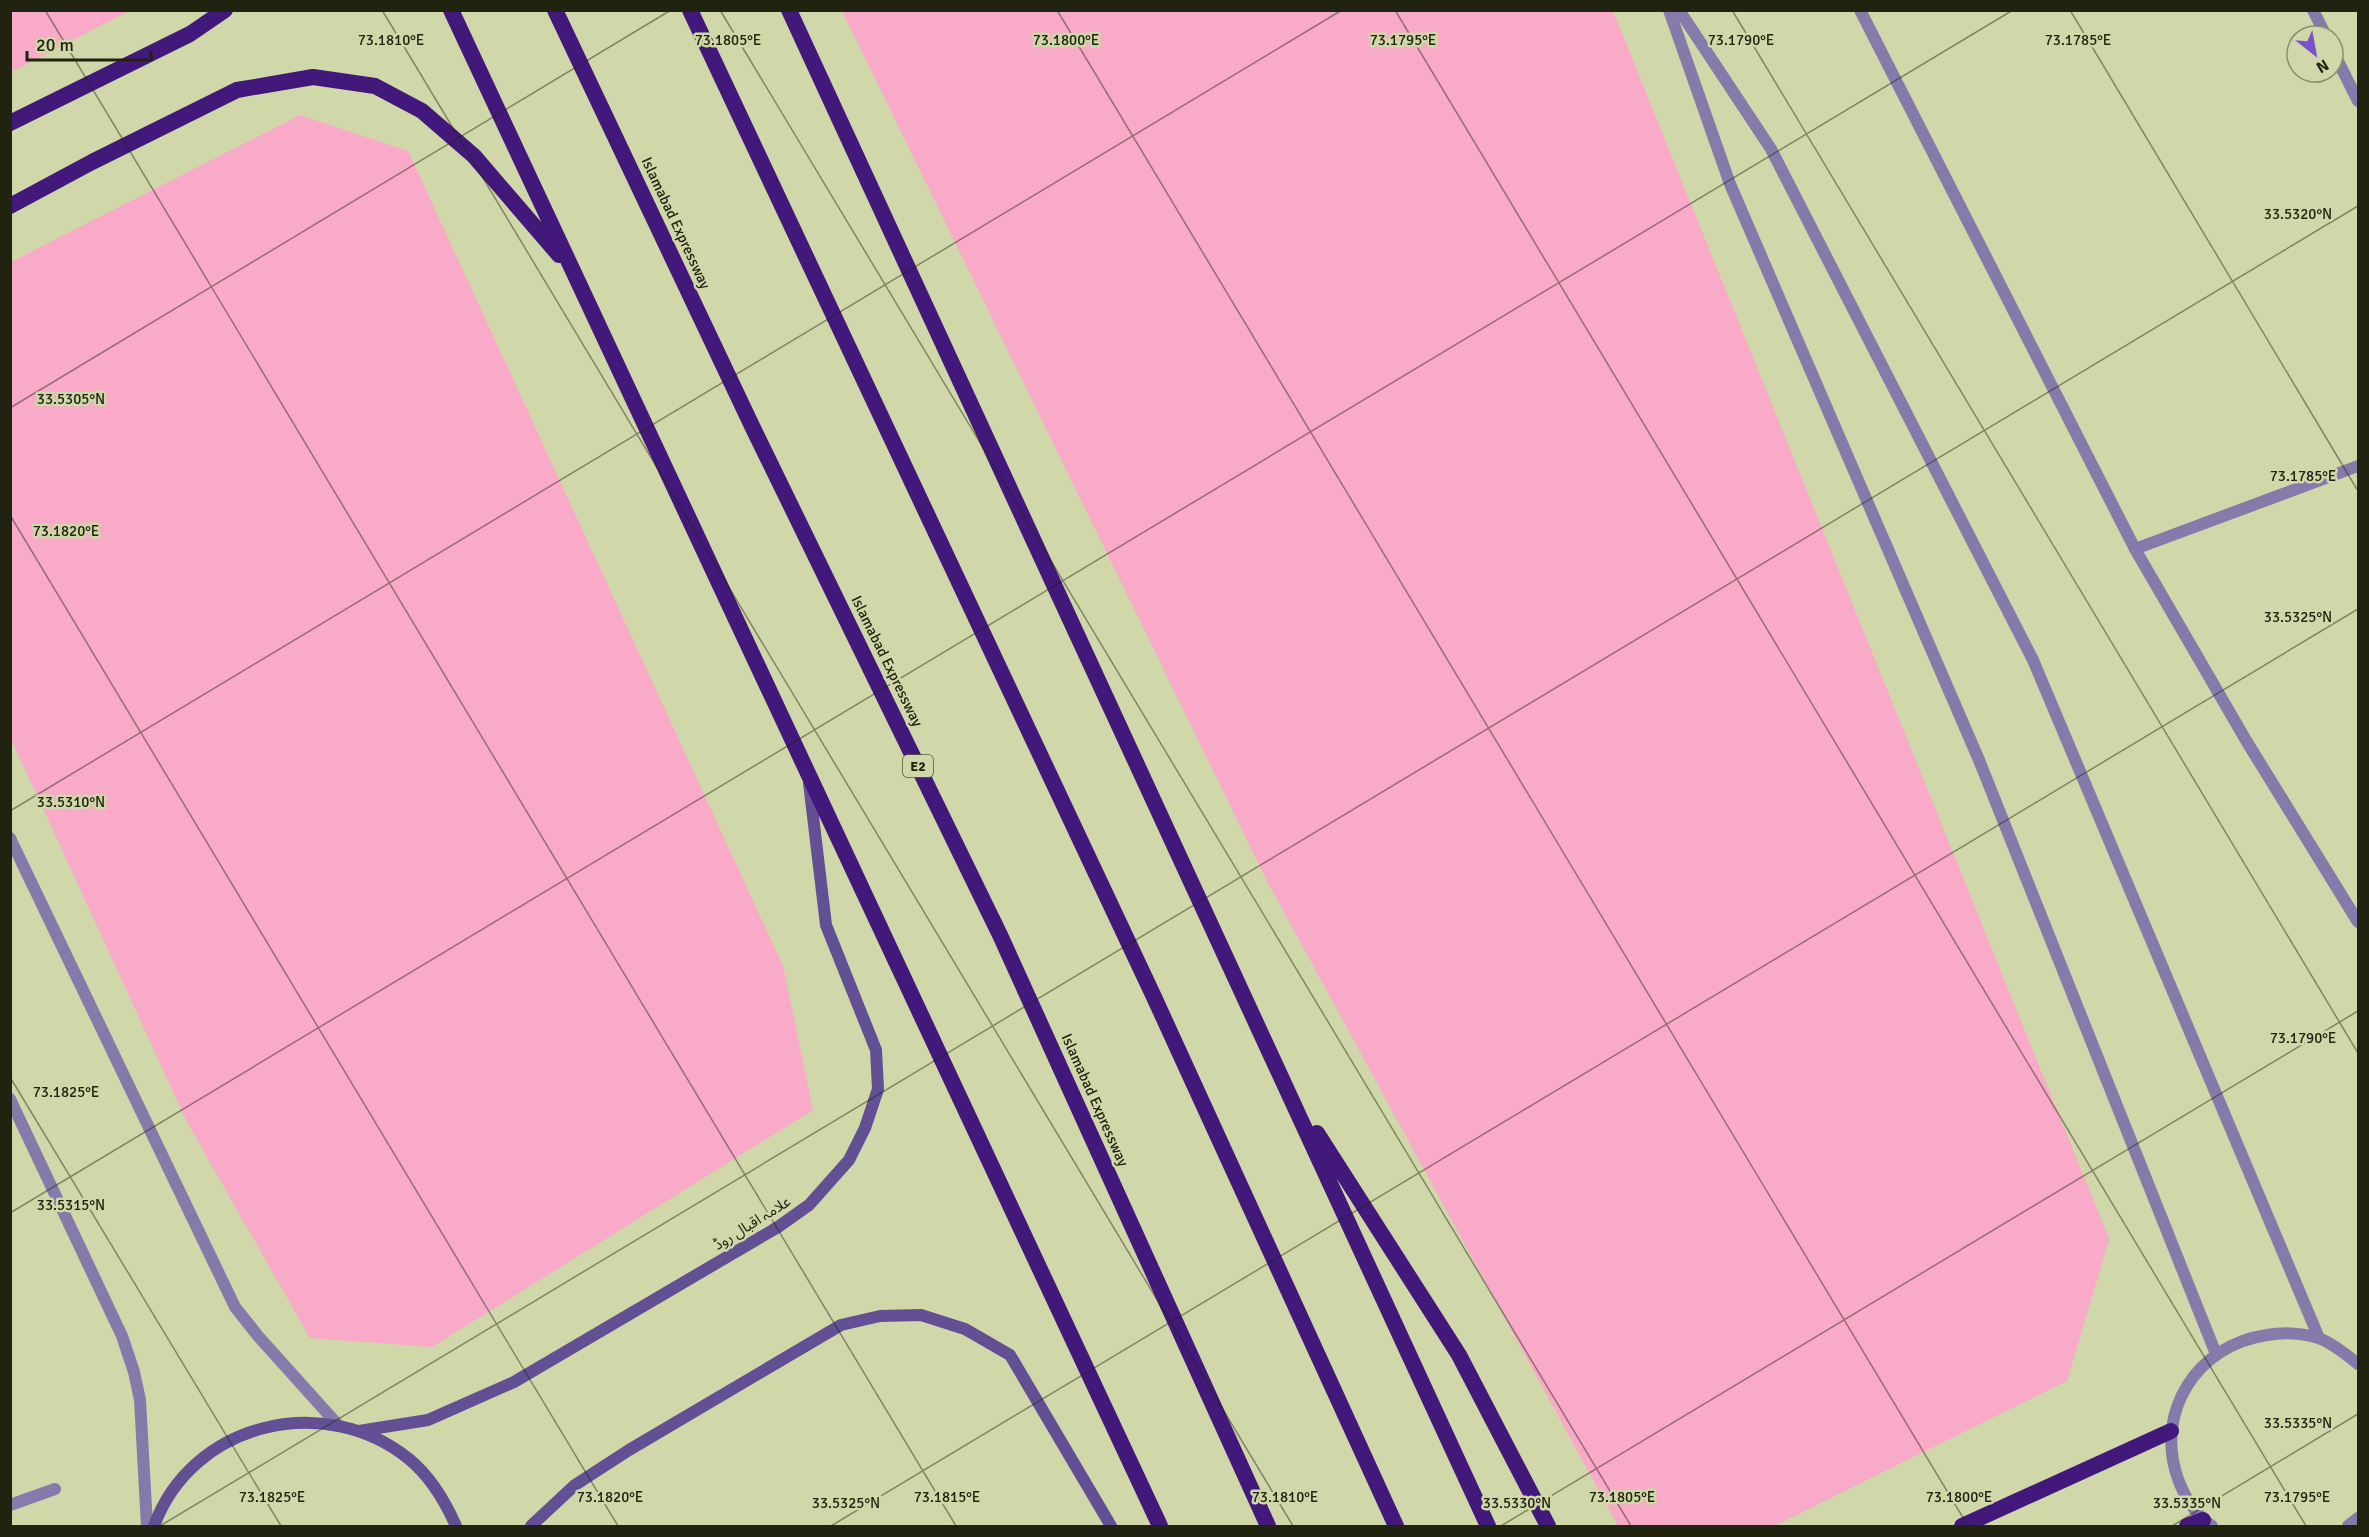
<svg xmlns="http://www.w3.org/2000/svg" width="2369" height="1537" font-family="Signika,'Noto Sans Arabic',sans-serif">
	<rect width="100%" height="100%" fill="#d0d7a8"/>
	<path fill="#f8aac8" d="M11,10h118v1l-118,61z
		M842,11h771l496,1228 -42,142 -293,145h-156l-352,-647z
		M300,115l108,36 375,815 30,144 -381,237 -122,-9 -123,-216 -176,-383v-477z"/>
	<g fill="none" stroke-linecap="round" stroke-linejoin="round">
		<path stroke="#857aaa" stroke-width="12" d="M1860,10l275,539 112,193 111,180
			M2313,10l13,26
			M2333,51l25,50
			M2135,549l223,-83
			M10,838l225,469 23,29 80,89
			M10,1099l112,237 12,36 6,28 7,126
			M10,1505l45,-16"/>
		<path stroke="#857aaa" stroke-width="12" d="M1669,10l61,174 249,576 237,594
			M1679,10l92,139 262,511 286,678
			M2212,1526c-16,-11 -27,-28 -34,-47 -24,-67 19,-134 89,-144 17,-3 38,-2 54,4 14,6 26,16 37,25
			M2348,1526l10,-8"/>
		<path stroke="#624f94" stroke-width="12" d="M359,1431l69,-11 86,-38 264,-155 31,-22 40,-45 16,-32 13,-39 -2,-39 -50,-125 -17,-142
			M154,1526c38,-104 171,-135 255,-67 22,18 36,42 47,67
			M531,1526l44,-41 54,-35 212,-125 39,-9 41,-1 44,14 45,26 101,171"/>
		<path stroke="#42197b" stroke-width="16" d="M451,10l709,1516
			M555,10l197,416 248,509 268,591
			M690,10l464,987 242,529
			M789,10l699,1516
			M10,123l180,-89 35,-24
			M10,206l82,-44 145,-72 76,-13 62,9 47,25 52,45 85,99
			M1317,1133l142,222 89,171
			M1962,1526l209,-95
			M2187,1526l16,-6"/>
	</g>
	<path fill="none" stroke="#212311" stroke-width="1.5" stroke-opacity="0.45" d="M45,10l911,1516M382,10l911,1516M720,10l911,1516M1057,10l911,1516M1395,10l911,1516M1732,10l626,1043M2070,10l288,481M10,408l661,-398M10,515l608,1011M10,811l1332,-801M10,1077l271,449M10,1213l2003,-1203M160,1526l2198,-1320M831,1526l1527,-917M1501,1526l857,-515M2172,1526l186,-112"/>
	<g text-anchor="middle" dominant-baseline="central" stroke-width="5" stroke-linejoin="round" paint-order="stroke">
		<rect fill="#d0d7a8" stroke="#56593e" stroke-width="1.5" x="903" y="755" width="30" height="22" rx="4.5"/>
		<g font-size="14" font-weight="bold" fill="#212311">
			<text x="918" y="766">E2</text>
		</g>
		<g font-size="15" fill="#212311" stroke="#d0d7a8">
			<text transform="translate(676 223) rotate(65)">Islamabad Expressway</text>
			<text transform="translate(887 661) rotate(64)">Islamabad Expressway</text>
			<text transform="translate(1095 1100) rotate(66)">Islamabad Expressway</text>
			<text transform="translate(752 1223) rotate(-32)">علامہ اقبال روڈ</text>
		</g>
	</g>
	<g font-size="15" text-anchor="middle" fill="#212311" stroke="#d0d7a8" stroke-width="5" stroke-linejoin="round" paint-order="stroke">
		<text x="391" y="45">73.1810°E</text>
		<text x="728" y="45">73.1805°E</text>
		<text x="1066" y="45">73.1800°E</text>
		<text x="1403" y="45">73.1795°E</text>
		<text x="1741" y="45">73.1790°E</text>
		<text x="2078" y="45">73.1785°E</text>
		<text x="2298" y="219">33.5320°N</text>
		<text x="71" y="404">33.5305°N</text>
		<text x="2303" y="481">73.1785°E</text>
		<text x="66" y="536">73.1820°E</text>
		<text x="2298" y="622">33.5325°N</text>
		<text x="71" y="807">33.5310°N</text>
		<text x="2303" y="1043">73.1790°E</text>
		<text x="66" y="1097">73.1825°E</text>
		<text x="71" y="1210">33.5315°N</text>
		<text x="2298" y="1428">33.5335°N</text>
		<text x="272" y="1502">73.1825°E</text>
		<text x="610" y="1502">73.1820°E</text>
		<text x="947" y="1502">73.1815°E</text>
		<text x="1285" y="1502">73.1810°E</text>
		<text x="1622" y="1502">73.1805°E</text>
		<text x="1959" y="1502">73.1800°E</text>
		<text x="2297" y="1502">73.1795°E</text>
		<text x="846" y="1508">33.5325°N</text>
		<text x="1517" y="1508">33.5330°N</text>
		<text x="2187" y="1508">33.5335°N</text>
	</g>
	<rect width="2369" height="1537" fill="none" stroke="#212311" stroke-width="24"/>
	<g transform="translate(2315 54) rotate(149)"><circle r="28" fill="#d0d7a8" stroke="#8a8f6c" stroke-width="1.5"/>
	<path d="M0-4.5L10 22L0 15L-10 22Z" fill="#7951ca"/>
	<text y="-9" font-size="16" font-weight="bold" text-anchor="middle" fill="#212311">N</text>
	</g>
	<path d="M27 51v9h124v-9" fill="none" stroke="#212311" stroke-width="3"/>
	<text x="36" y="51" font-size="18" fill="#212311" stroke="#d0d7a8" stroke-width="4.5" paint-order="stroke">20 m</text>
</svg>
